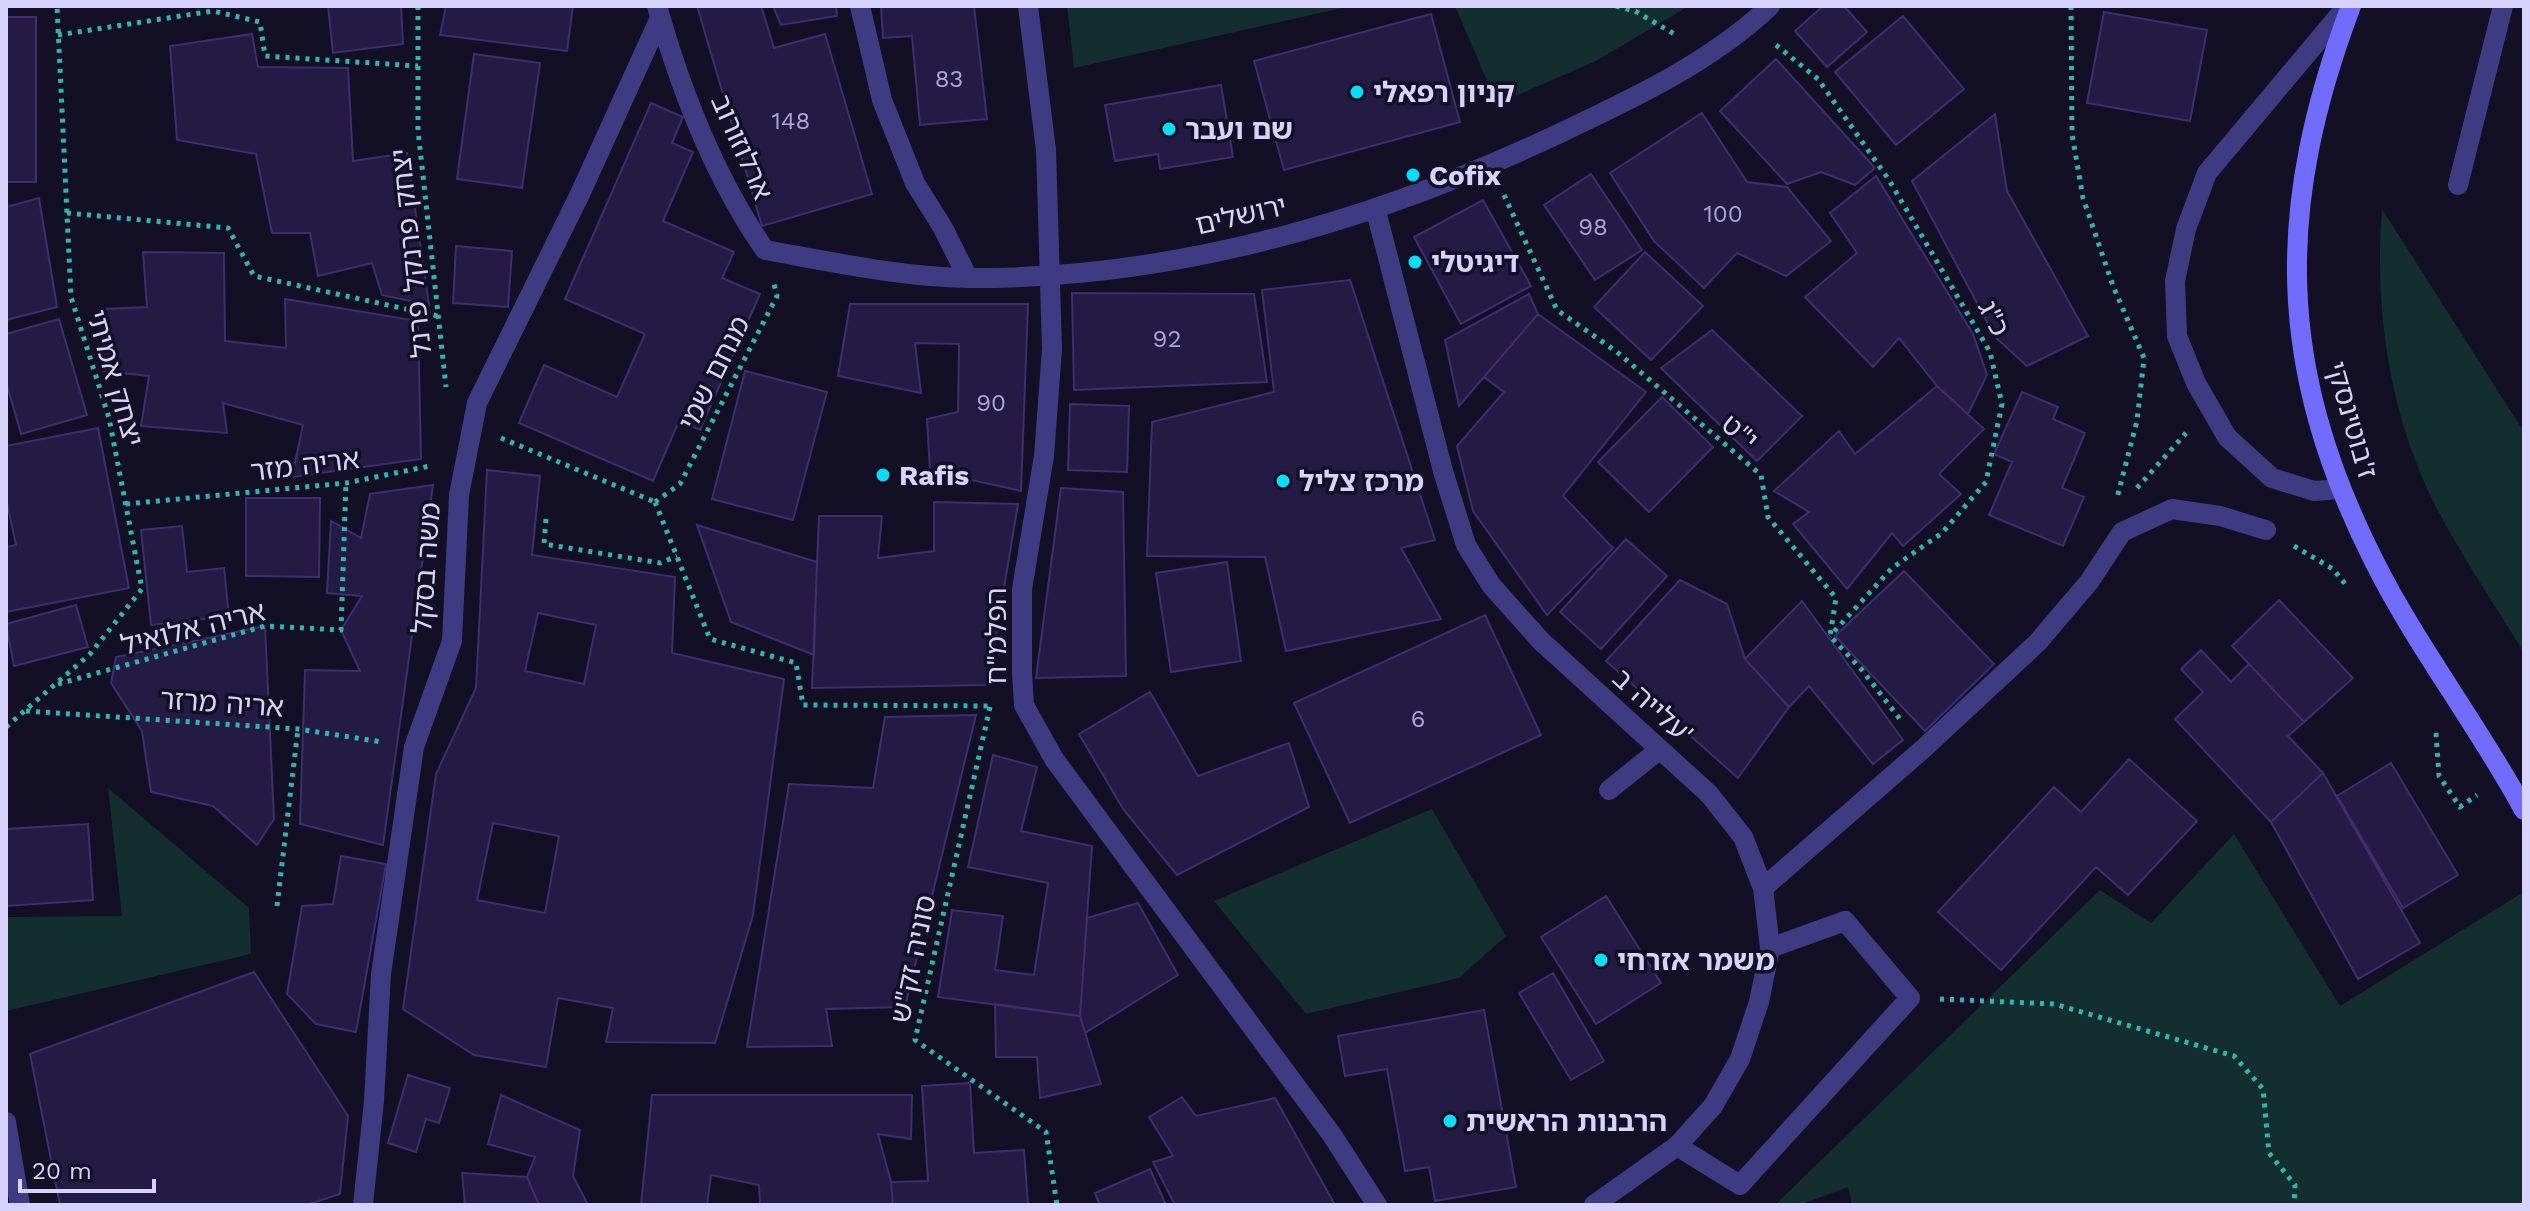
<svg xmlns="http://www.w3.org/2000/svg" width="2530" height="1211" font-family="'Work Sans','Noto Sans Hebrew',sans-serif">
	<rect width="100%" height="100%" fill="#130f24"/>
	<path fill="#122e2e" d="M1067,6h284l-277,62z
		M1455,6h234l-93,55 -99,43z
		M2382,209l142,223v221c-30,-50 -65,-100 -91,-152 -44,-89 -59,-194 -51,-292z
		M108,788l141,120 2,46 -245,57v-94l116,-1z
		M1432,809l74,127 -47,42 -153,36 -92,-113z
		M2234,834l106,172 182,-113 2,312h-672l-4,-18 -48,18h-25l325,-315 51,33z"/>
	<path fill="#241b45" stroke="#3c2e71" stroke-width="2" fill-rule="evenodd" d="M328,6h73l2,38 -70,9z
		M446,6h127l-6,45 -127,-16z
		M697,6h64l13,42 51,-14 47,160 -110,32z
		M773,6h63l1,10 -56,9z
		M881,6h93l13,113 -67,6 -8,-89 -29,2z
		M1823,6h21l23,26 -40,35 -32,-36z
		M2104,12l103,18 -17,91 -103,-18z
		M1431,14l29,108 -176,48 -30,-109z
		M1903,16l61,73 -68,56 -61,-73z
		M6,17h30v165h-30z
		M252,34l6,33 90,1 5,93 54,-8 22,152 -47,-10 -10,-32 -54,13 -8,-43h-38l-16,-79 -79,-14 -7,-94z
		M474,54l66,9 -18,125 -65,-9z
		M1776,59l99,109 -20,17 -34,-13 -34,12 -67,-73z
		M1221,85l12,72 -73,12 -2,-15 -43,7 -10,-56z
		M651,103l32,14 -11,26 21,9 -30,69 71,31 -12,26 38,16 -60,136 -21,-9 -26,60 -134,-58 25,-58 73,32 28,-63 -80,-35z
		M1702,113l45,69 40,5 44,54 -45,35 -49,-23 -33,35 -50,-47 -44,-68z
		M1995,114l12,77 81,145 -61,30 -32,-29 -83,-156z
		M1591,174l51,76 -47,30 -51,-75z
		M1876,176l97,158 14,41 -19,39 -31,-28 -38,-48 -26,29 -68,-70 52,-44 -27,-40z
		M39,198l18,109 -51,13v-113z
		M1483,200l48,86 -70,38 -47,-87z
		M456,246l56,5 -4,56 -55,-4z
		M143,252l81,1 1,88 61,7 -1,-49 133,22 3,138 -129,18 11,-52 -80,-22 4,30 -86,-7 8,-50 -46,-5v-62l44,-2z
		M1645,252l58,54 -52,54 -57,-53z
		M1350,280l85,260 -34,8 40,71 -155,32 -21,-94 -118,-1 5,-134 122,-30 -12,-102z
		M1072,293l182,1 13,88 -193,8z
		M1529,294l9,20 -79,92 -14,-66z
		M850,304h178l-7,187 -91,-20 -3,-52 31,-7 1,-68 -44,-1 6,50 -83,-17z
		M1538,314l108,78 -83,104 50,52 -66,67 -74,-104 -16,-65 47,-54 -20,-15z
		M59,319l28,96 -66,19 -15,-52v-48z
		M1712,330l90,86 -45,45 -96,-93z
		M745,371l82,21 -34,128 -81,-21z
		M1937,386l47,43 -45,45 22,20 -58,52 -11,-13 -45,56 -54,-65 16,-12 -35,-21 65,-60 16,23z
		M2022,392l36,15 -5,12 32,14 -23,55 22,9 -21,49 -74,-31 23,-53 -18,-8z
		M1662,397l51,50 -64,65 -51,-50z
		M1070,404l59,2 -2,66 -59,-2z
		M98,428l31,160 -123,24v-65l10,-2 -10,-47v-52z
		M487,470l53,6 -8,79 143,22 -3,76 112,26 -31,236 -38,128 -109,-1 7,-34 -55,-10 -12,69 -72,-12 -71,-46 33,-235 40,-86zM538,613l58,12 -12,59 -59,-13zM493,823l66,13 -14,77 -68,-13z
		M433,485l-50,360 -83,-21 5,-154 55,1 -19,-41 21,-34 -35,-3 4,-72 30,17 9,-44z
		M1061,488l62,4 3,184 -90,2z
		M246,498h74l-1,79 -73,-1z
		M934,502l84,2 -30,181 -176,3 7,-172h63l-4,42 56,-7z
		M697,525l120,37 -3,93 -83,-33z
		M182,526l5,46 37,-4 5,48 -78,9 -10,-95z
		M1626,539l41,37 -66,73 -41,-37z
		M1227,562l14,99 -70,11 -15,-99z
		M1904,571l90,93 -69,67 -90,-95z
		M1680,580l47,24 18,55 44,48 -51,71 -132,-117z
		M2279,600l74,78 -49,44 -72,-76z
		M1802,601l101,139 -30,24 -64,-78 -20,21 -44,-48z
		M76,605l12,42 -74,19 -8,-42z
		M1485,615l56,120 -191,88 -56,-120z
		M265,626l9,193 -17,26 -44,-39 -62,-14 -9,-61 -31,-48 5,-26z
		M2201,650l30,32 18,-18 55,58 -16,14 35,37 -52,49 -96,-103 28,-27 -22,-23z
		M1150,692l48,84 91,-33 20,64 -132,68 -54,-66 -44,-75z
		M976,715l-71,292 -79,2 6,37 -85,1 42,-263 84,4 12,-71z
		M993,755l44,12 -16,64 71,15 -12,170 -142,-19 14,-87 51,6 -8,54 39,5 14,-92 -80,-16z
		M2129,759l68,62 -69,74 -32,-28 -95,103 -63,-58 116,-125 27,25z
		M2391,763l67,112 -55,33 -66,-112z
		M2323,773l97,170 -62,36 -87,-157z
		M88,824l5,76 -87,6v-77z
		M341,856l45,8 -30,168 -40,-8 -29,-30 15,-88 31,-2z
		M1606,896l55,87 -65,41 -55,-87z
		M1138,903l40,72 -93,58 -5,-17 7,-98z
		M254,972l94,144 -8,78 -34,11h-246l-30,-151z
		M1553,973l51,88 -33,19 -52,-87z
		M995,1004l85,12 21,68 -61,14 -3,-41h-41z
		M1484,1010l32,177 -81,14 -6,-34 -24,4 -18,-102 -42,7 -7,-40z
		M408,1075l42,13 -11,35 -13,-4 -10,33 -28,-9z
		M970,1083l4,70 50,-3 4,55h-135l-2,-23 37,-1 -6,-95z
		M501,1095l79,35 -7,46 15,29h-49l-12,-28 8,-20 -47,-13z
		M652,1095h260l-1,44 -33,-5 13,48 2,23h-133l-1,-20 -48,-10 -4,30h-66z
		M1182,1097l14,19 79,-18 60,107h-160l-22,-43 20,-6 -24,-39z
		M1150,1169l16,36h-66l-5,-12z
		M462,1173l65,4 12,28h-74z"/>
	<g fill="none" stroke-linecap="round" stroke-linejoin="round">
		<path stroke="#31b4ad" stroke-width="5" stroke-dasharray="4 6" stroke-linecap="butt" d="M418,6v124l28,257
			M1616,6l19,5 41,24
			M2071,6l1,128 11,64 30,88 31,72 -7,63 -20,77
			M58,35l155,-24 47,11 5,34 153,10
			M1776,45l42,34 71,101 101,172 12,52 -16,78 -44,51 -50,35 -62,68
			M1504,195l53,115 60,42 144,123 7,42 68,81 -6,38 32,34 41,53
			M67,213l161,15 26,48 184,40
			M501,438l154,64
			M2137,488l49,-55
			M655,502l55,137 86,24 7,42 188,1
			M655,502l25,-18 97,-188 -3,-12
			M126,504l220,-21 84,-17
			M546,519l-2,25 116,19 17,-7
			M2294,546l39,23 13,16
			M58,684l207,-58 76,4 5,-147
			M990,707l-75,333 131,92 11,73
			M26,711l272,18 84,13
			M6,727l84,-73 52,-65 -33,-171 -38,-121 -14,-291
			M2436,733l3,43 21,31 17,-12
			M277,906l21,-177
			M1940,999l114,5 180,52 29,33 6,64 26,32 -1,20"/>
		<path stroke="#3e3b83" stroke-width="20" d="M1609,790l50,-40
			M1763,888l160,-139 115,-107 51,-60 33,-50 50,-23 48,7 46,14
			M6,1122l14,83
			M1677,1146l63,39 170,-187 -65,-77 -75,27"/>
		<path stroke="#3e3b83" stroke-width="20" d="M657,6c24,85 57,171 108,244 67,12 136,27 204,28 205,1 405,-57 589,-144 74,-35 152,-71 212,-128
			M860,6l22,94 33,83 28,45 25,50
			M1028,6l18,144
			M2458,185l45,-179
			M1376,211l67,260 23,74 25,40 50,56 168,153 34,43 20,51 7,60 -11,54 -19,57 -27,47 -36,40 -83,59
			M1052,349l-8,107 -22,133v84l2,32 30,54 278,376 45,70
			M2340,489l-26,2 -42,-13 -45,-41 -31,-54 -19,-47 -2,-55 11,-52 21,-56 140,-167
			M363,1205l11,-104 7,-127 33,-227 38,-106 7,-146 18,-92 103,-209 80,-176"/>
		<path stroke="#716cfc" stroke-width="20" d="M2351,6c-76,202 -75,361 23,555 43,86 104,164 150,249"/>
		<path stroke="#3e3b83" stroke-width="20" d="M1046,150l6,199"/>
	</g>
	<g fill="#04def9" stroke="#130f24" stroke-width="3">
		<circle cx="1357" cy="92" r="8"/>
		<circle cx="1169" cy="129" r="8"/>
		<circle cx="1413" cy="175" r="8"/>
		<circle cx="1415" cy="262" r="8"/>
		<circle cx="883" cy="475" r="8"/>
		<circle cx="1283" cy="481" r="8"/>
		<circle cx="1601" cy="960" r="8"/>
		<circle cx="1450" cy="1121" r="8"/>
	</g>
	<g text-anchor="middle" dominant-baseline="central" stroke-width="7" stroke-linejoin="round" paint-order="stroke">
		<g font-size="24" fill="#aba5d0">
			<text x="949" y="79">83</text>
			<text x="791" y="121">148</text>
			<text x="1723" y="214">100</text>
			<text x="1593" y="227">98</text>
			<text x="1167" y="339">92</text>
			<text x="991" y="403">90</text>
			<text x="1418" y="719">6</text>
		</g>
		<g font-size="28" font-weight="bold" fill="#d8d3fe" stroke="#130f24" text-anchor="start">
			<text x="1373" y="92">קניון רפאלי</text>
			<text x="1185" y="129">שם ועבר</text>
			<text x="1429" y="175">Cofix</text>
			<text x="1431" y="262">דיגיטלי</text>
			<text x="899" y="475">Rafis</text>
			<text x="1299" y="481">מרכז צליל</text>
			<text x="1617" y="960">משמר אזרחי</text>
			<text x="1466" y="1121">הרבנות הראשית</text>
		</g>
		<g font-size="28" fill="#d8d3fe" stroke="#130f24">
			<text transform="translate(742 147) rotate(66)">ארלוזורוב</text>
			<text transform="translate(1241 215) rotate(-13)">ירושלים</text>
			<text transform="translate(411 253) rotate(-96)">יצחק פרנקל פרנל</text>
			<text transform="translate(1994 318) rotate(63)">כ"ג</text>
			<text transform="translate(714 373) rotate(-63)">מנחם שמי</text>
			<text transform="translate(115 378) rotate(74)">יצחק אמיתי</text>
			<text transform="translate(2352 420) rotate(74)">ז'בוטינסקי</text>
			<text transform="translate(1740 432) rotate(40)">י"ט</text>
			<text transform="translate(305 465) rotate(-7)">אריה מזר</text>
			<text transform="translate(426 568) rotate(-86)">משה בסקל</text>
			<text transform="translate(193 628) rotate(-14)">אריה אלואיל</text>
			<text transform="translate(996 636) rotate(-90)">הפלמ"ח</text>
			<text transform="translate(222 703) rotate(4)">אריה מרזר</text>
			<text transform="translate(1653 706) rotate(42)">עלייה ב'</text>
			<text transform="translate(913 959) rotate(-78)">סוניה זק"ש</text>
		</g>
	</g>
	<rect width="2530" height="1211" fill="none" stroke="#d8d3fe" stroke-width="16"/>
	<path d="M20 1179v12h134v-12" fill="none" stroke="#d8d3fe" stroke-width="4"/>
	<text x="32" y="1179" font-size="24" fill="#d8d3fe" stroke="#130f24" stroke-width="6" paint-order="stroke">20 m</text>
</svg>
